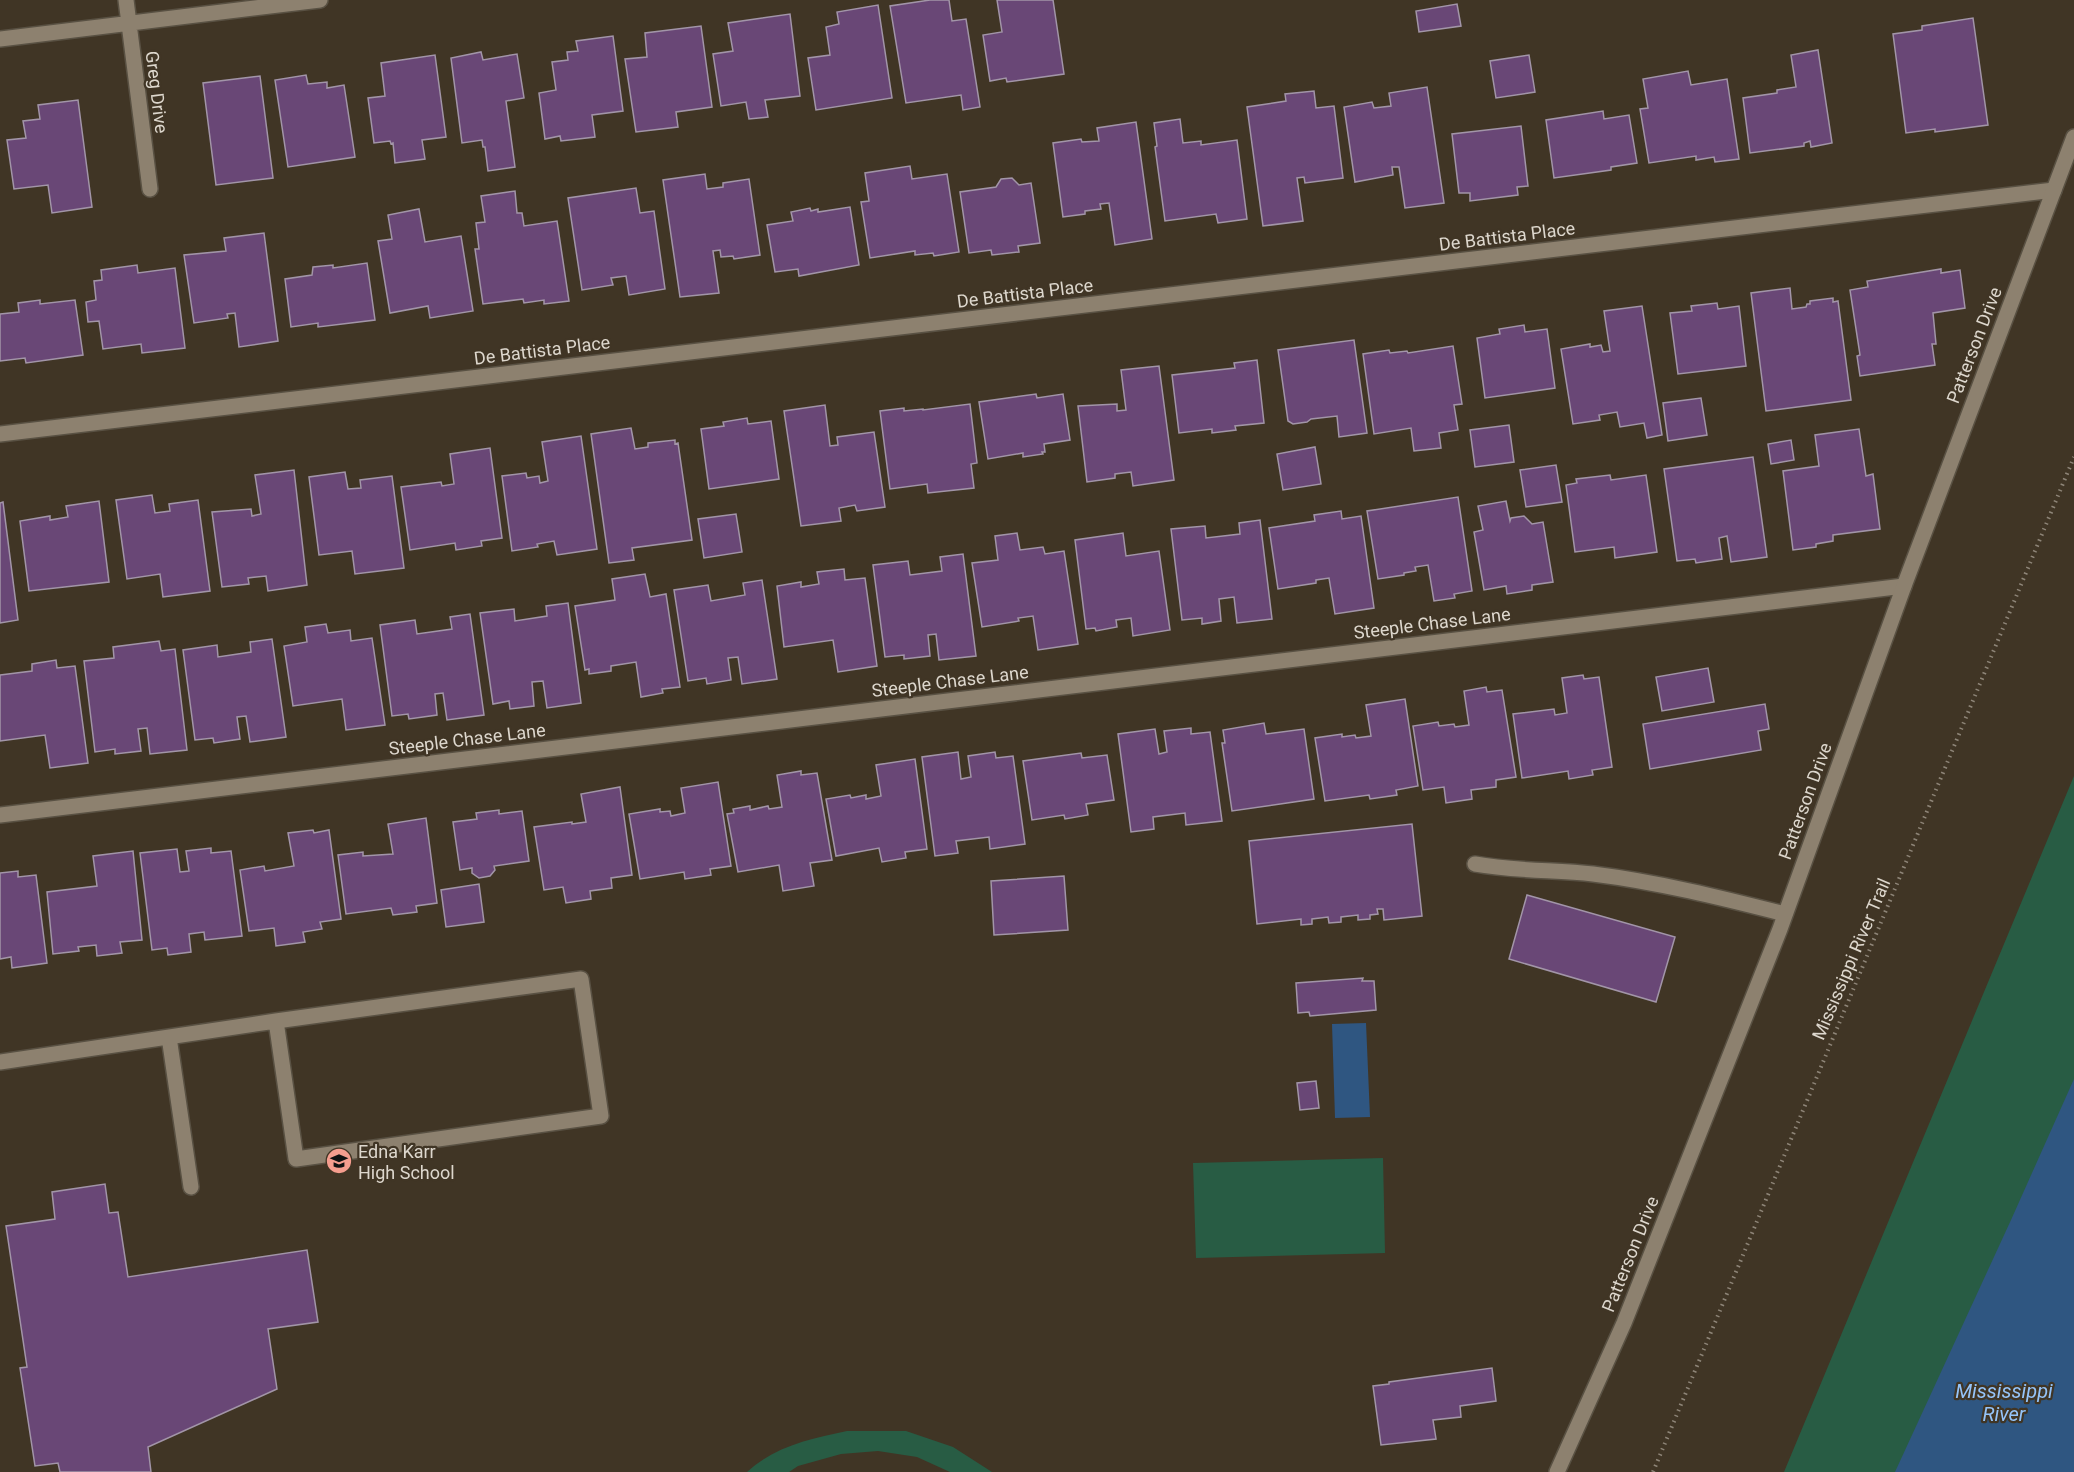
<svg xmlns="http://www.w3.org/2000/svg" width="2074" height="1472" font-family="Roboto,sans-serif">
	<rect width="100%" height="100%" fill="#403525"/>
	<path fill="#285c44" d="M2074,776v351l-146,345h-144z
		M1383,1158l2,95 -189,5 -3,-95z
		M847,1431h59l47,16 39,25h-42l-33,-15 -39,-6 -37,3 -43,12 -9,6h-42c28,-26 63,-33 100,-41z"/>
	<path fill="#2f5681" d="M1366,1023l4,94 -35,1 -3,-94z
		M2074,1079v393h-179l116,-252z"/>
	<path fill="#694776" stroke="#a295a8" stroke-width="1.5" d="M930,0h19l3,21 14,-2 14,88 -17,3 -2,-15 -55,8 -16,-97z
		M997,0h56l11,74 -57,8 -1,-4 -16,3 -7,-46 19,-3z
		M1457,4l4,22 -42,6 -3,-21z
		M878,5l14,93 -76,12 -8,-52 22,-3 -4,-28 13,-3 -2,-12z
		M790,14l10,82 -35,4 3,17 -19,2 -3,-17 -25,4 -8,-52 20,-3 -5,-28z
		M1973,18l15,107 -53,7v-3l-29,4 -13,-99 29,-4v-4z
		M701,26l11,81 -36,5 2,15 -42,5 -11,-73 22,-2 -2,-24z
		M613,36l10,75 -31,4 3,22 -34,4 -1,-5 -15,3 -6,-46 17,-3 -4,-28 16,-2 -1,-8 11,-1 -2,-10z
		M1818,50l14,93 -21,4 -1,-6 -6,2v3l-54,7 -7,-55 34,-5v-3l19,-3 -5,-32z
		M481,52l2,8 34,-6 7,44 -18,3 9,66 -27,4 -3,-24h-2l-1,-7 -20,3 -11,-85z
		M435,55l11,82 -24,3 3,19 -30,4 -2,-20 -2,1 -1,-3 -16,2 -6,-45 17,-2 -4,-33z
		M1529,55l6,37 -39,6 -6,-37z
		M1688,71l3,14 36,-6 12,80 -24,3 -1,-5 -18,3v-4l-47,7 -9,-54 8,-1 -5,-29z
		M306,75l2,9 19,-2v6l17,-3 11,72 -67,10 -13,-87z
		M260,76l13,102 -57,7 -13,-102z
		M1427,87l17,116 -39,5 -6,-41h-7l1,8 -38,7 -11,-75 28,-5 2,6 17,-2 -2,-13z
		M1314,91l2,17 18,-2 9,72 -38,5 -1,-6 -7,1 6,43 -40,5 -16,-119 39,-6 -1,-7z
		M78,100l14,107 -40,6 -4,-28 -34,4 -7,-49 19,-2 -3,-17 17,-2 -2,-14z
		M1603,111l1,8 25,-4 8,48 -26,4v3l-57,8 -8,-58z
		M1180,119l3,24 18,-2v4l36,-5 10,79 -29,4 -2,-9 -51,7 -10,-74 2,-1 -3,-23z
		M1136,122l16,117 -37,6 -6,-42 -9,1 1,5 -16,2v3l-22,3 -10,-74 28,-4 1,3 17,-1 -2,-13z
		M1521,126l7,60 -11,1 1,8 -48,6v-8h-11l-7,-59z
		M910,166l2,13 35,-5 12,78 -25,4 -1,-3 -18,2v-4l-45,7 -9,-56 8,-1 -4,-28z
		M705,174l2,15 16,-2v-4l26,-4 11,76 -26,4 -1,-3 -12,1 -1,-7 -7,1 6,42 -39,4 -17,-117z
		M1012,178l7,7 12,-2 9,60 -22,3 1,6 -27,3 -1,-5 -22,3 -9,-61 36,-5 5,-8z
		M636,188l4,25 14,-2 11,78 -36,6 -3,-19 -15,2 2,7 -31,5 -14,-92z
		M515,191l2,22h5l2,13 33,-5 12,80 -25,3v-4l-20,3 -1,-4 -40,5 -8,-55h4l-3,-26 9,-1 -4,-26z
		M850,207l9,58 -60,11 -1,-7 -23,3 -8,-47 26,-4 -2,-9 19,-4 1,3 7,-2v3z
		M419,209l6,33 36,-6 12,75 -43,7 -2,-12 -38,7 -12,-72 14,-2 -4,-24z
		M264,233l14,108 -39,6 -4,-34 -8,1 1,4 -34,5 -10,-68 42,-4 -2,-13z
		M367,263l8,57 -57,7v-4l-27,4 -6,-48 27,-4 1,-8 20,-2v3z
		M137,265l1,8 37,-5 10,80 -43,5 -1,-9 -38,5 -4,-28 -11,1 -2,-20 10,-2 -2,-19 8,-1 -1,-10z
		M1941,269v4l19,-3 5,38 -32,5 3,31h-4l3,21 -75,11 -3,-20 3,-1 -10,-65 18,-3 -1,-6z
		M1790,288l2,21 14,-2 1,-3h3v-3l23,-3v4l5,-1 13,99 -85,11 -15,-118z
		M40,300v4l35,-4 8,55 -57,8 -1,-5 -25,3v-47l19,-2 -1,-9z
		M1717,303l1,6 21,-3 7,60 -68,8 -8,-61 22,-2 -1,-5z
		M1642,306l20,129 -15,3 -3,-15 -24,4 -3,-15 -18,3 1,5 -27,4 -12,-75 29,-5v3l11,-2 2,7 7,-1 -6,-40z
		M1524,325l1,7 22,-3 8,59 -70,10 -8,-60 23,-4 -1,-5z
		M1354,340l13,93 -28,4 -2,-21 -26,3 -4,3 -14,2 -5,-3 -10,-71z
		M1453,346l9,58 -8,1 4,25 -19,3 2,15 -27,3 -3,-23 -37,6 -11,-80 26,-4 1,3 17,-2 1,2z
		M1257,360l7,63 -29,3 1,4 -24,3v-4l-33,4 -7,-58 63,-7 -1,-5z
		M1159,366l15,114 -41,6 -2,-14 -16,2v4l-28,4 -9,-76 39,-2v7l9,-1 -5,-40z
		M1036,394l1,4 26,-4 7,46 -26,4 1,8h-3l1,2 -20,3v-4l-35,6 -9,-57z
		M1701,398l6,37 -39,6 -5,-38z
		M970,404l7,59 -6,1 3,24 -46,5 -1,-9 -37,5 -10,-78 24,-3v3l19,-2v1z
		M825,405l5,41 8,-1 -1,-8 37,-5 11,75 -28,4 -2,-6 -16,3 2,13 -40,5 -17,-115z
		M747,418l1,6 23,-3 8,58 -70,10 -8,-60 23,-3 -1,-4z
		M1509,425l5,37 -39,5 -5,-37z
		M631,428l4,21 13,-2v-4l27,-3v4l3,-1 14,97 -60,8 2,12 -25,3 -18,-129z
		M1859,429l7,47 7,-2 7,55 -47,6v6l-17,3v3l-23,3 -10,-79 36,-5 -4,-31z
		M581,436l16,113 -40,6 -3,-14 -17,3 1,3 -26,4 -10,-75 24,-3 1,5 12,-2 1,7 8,-2 -6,-39z
		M1791,440l3,20 -23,4 -3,-20z
		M1315,447l6,37 -38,6 -6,-36z
		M490,448l12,90 -21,3 1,5 -26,4 -1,-7 -45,7 -9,-63 40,-5 1,4 12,-2 -4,-30z
		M1753,457l14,100 -36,5 -4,-26 -8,2 3,21 -26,4 -1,-4 -18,2 -13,-92z
		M1556,465l6,37 -36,5 -6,-37z
		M294,470l13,115 -39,6 -2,-15 -18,2 1,6 -27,3 -10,-75 39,-3 1,7 9,-2 -6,-39z
		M345,472l3,17 13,-1 -1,-8 32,-4 12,92 -49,6 -3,-23 -33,4 -10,-78z
		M1610,475l1,5 35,-5 11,77 -42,6 -1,-11 -39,5 -9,-67 11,-2 -1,-4z
		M152,495l3,18 15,-2 -1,-7 29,-4 12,91 -47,6 -3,-23 -33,5 -11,-79z
		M1458,497l14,94 -18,3 1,4 -21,3 -6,-36 -13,2 1,4 -12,2v2l-26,4 -11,-68z
		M99,501l10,81 -80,9 -9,-70 30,-5v4l18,-3 -2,-11z
		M1506,501l4,20 1,-3 13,-2 8,8 11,-2 10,60 -21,3v5l-25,4 -1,-8 -22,4 -10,-58 9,-2 -5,-24z
		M3,502l15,118 -18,3v-120z
		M1341,511l1,8 19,-3 13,92 -39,6 -6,-36 -13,2v3l-38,6 -9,-61 46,-7 -1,-6z
		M736,514l6,38 -38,6 -6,-39z
		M1260,520l12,99 -35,4 -3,-26 -15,2 2,22 -19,3v-6l-20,2 -11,-91 34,-3 1,12 34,-4 -1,-11z
		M1017,533l3,17 23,-3 2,7 19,-3 14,93 -40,6 -5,-34 -15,2 1,3 -37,6 -10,-64 26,-3 -3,-24z
		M1123,533l3,23 33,-5 11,79 -37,6 -2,-18 -15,2 1,7 -21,4 -1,-3 -9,1 -11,-89z
		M963,554l13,102 -37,4 -3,-26 -8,1 2,21 -26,3v-4l-19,2 -12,-92 35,-4 2,14 32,-4 -2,-14z
		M844,569l1,11 20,-2 12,88 -39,6 -5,-32 -49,7 -7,-61 24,-4v5l18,-3 -2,-12z
		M645,574l5,23 16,-3 14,93 -18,2 1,4 -22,4 -5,-35 -25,4v5l-22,3v-5l-4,1 -10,-64 40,-6 -3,-21z
		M762,580l15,99 -35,5 -4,-27 -10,1 3,22 -24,4 -1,-6 -18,3 -14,-91 34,-5 3,16 34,-6 -2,-12z
		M568,603l13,100 -34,5 -4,-27 -11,1 2,24 -24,3 -1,-8 -16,3 -13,-91 34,-4 1,12 32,-5 -1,-10z
		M470,614l14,101 -37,5 -4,-27 -8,1 2,21 -28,4 -1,-5 -16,2 -12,-91 35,-5 2,14 35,-5 -2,-12z
		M326,624l2,9 22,-3 1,11 21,-3 13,87 -39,5 -4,-31 -49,7 -9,-60 23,-4 -2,-15z
		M272,639l14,98 -36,5 -4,-26 -9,1 3,22 -26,4 -1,-5 -18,2 -12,-90 34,-5 1,12 33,-5 -1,-10z
		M159,641l2,10 14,-2 12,101 -37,4 -3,-26 -9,1 3,22 -26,3v-5l-20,3 -11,-91 30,-3 -1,-11z
		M56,660l1,8 18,-2 13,97 -38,5 -5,-33 -45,6v-66l32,-4v-7z
		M1708,668l6,34 -52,9 -6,-34z
		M1583,675l1,4 15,-2 13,90 -20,3 1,5 -24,4 -1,-8 -46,7 -9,-64 41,-5 1,6 12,-2 -5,-35z
		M1486,687l1,5 15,-2 14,87 -20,3v7l-25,3 1,9 -26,4 -2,-16 -21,3 -10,-64 25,-4 1,4 15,-2 1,3 14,-2 -5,-34z
		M1405,699l13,87 -22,4 1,5 -27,4 -1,-4 -44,6 -10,-63 27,-4v3l13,-2 1,3 15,-2 -5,-31z
		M1765,704l4,25 -11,2 3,19 -111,19 -7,-45z
		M1264,723l2,11 38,-5 10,70 -82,12 -10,-68h3l-2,-13z
		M1191,728v6l19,-2 12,89 -36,4 -1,-12 -32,4 1,12 -23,3 -13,-98 37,-5 4,25 8,-2 -3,-21z
		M958,752l3,27 10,-2 -3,-21 27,-4 1,6 17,-2 12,88 -35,5 -1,-12 -33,4 2,12 -23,3 -13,-99z
		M1081,753l1,5 25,-3 7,45 -28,4 2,11 -23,4 -1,-4 -32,5 -9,-59z
		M915,759l12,90 -22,3 1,6 -24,4 -3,-14 -43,8 -10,-57 24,-4 1,3 15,-3v4l15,-3 -5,-31z
		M801,771v4l16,-2 15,87 -22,3 4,23 -31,5 -4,-26 -41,7 -11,-58 7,-1 -1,-4 17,-3v4l18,-4 1,3 13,-2 -5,-32z
		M718,782l13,84 -21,3 1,6 -26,4 -1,-7 -44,7 -11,-65 31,-5v3l10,-1 1,5 14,-3 -4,-25z
		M620,787l12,88 -21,3 1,10 -22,3 1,8 -25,4 -3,-16 -19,3 -10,-63 38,-5v2l14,-2 -5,-28z
		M499,810v4l23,-3 7,50 -35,5 1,4 -5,6 -11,2 -7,-5v-5l-12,2 -7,-48 24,-3 -1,-6z
		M426,818l11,85 -21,3 1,6 -24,3 -2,-7 -45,6 -8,-59 25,-3v4l30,-2 -5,-30z
		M1412,824l10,92 -38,4 -1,-11h-6l1,5 -8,1v4l-12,1v-5l-17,2v5l-12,1 -1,-6 -16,2v5l-11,1v-6l-44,5 -8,-83z
		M313,830l1,3 15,-3 12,89 -21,3 2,7 -19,3 2,10 -29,4 -2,-18 -25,3 -9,-61 24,-4 1,5 29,-5 -6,-33z
		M211,848v5l20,-2 11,85 -37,4 -1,-8 -15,2 2,18 -23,3 -1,-7 -15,2 -12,-97 37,-4 3,23 9,-1 -3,-20z
		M133,851l9,89 -22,2 2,11 -25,3 -1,-11 -18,2 1,4 -26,3 -6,-62 50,-6 -4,-30z
		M18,871v6l18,-2 11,88 -35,5 -1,-11 -11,2v-86z
		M1064,876l4,54 -74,5 -3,-54z
		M479,884l5,38 -38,5 -5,-37z
		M1527,895l148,42 -19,65 -147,-43z
		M1363,978l-1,3h12l2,29 -66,6 -1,-4 -11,1 -2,-30z
		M1316,1081l3,27 -19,2 -3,-27z
		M105,1184l4,29 9,-1 10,65 179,-27 11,72 -50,7 9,60 -129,58 3,25h-91l-2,-9 -23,3 -15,-98 7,-1 -21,-141 49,-7 -3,-27z
		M1492,1368l4,33 -36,5 1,11 -28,3 3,19 -55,6 -8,-59 16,-2v-2z"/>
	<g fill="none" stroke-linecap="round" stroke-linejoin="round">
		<g stroke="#595143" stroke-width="18">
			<path id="lane" d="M1475,864c39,7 79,6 118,10 65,8 129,24 192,40
				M169,1037l22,150
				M0,1062l276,-41 305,-42 20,137 -305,43 -20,-138"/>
		</g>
		<g stroke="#595143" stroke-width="18">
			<path id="street" d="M126,0l24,189
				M0,39l320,-39
				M0,434l2054,-244
				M0,815l1904,-229"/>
		</g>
		<g stroke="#595143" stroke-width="18">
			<path id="secondary" d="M1557,1472l67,-149 156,-394 124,-343 170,-449"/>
		</g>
		<path stroke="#8e8578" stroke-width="4" stroke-dasharray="1.5 4.5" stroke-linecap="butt" d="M1653,1472l421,-1015"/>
		<use href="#lane" stroke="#8d816f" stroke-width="15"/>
		<use href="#street" stroke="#8d816f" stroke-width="15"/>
		<use href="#secondary" stroke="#8d816f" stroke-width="15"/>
	</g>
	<defs>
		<g id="school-disc" transform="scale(1.35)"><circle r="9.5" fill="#f59d8e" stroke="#403525"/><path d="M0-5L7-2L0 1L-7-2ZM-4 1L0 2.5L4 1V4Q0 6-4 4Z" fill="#111"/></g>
	</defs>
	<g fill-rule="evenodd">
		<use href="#school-disc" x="339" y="1161"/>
	</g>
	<g text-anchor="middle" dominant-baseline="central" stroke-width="4.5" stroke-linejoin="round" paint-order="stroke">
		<g font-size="18" fill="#ddd7cd" stroke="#403525">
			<text transform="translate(157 92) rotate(83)">Greg Drive</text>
			<text transform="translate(1507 236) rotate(-7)">De Battista Place</text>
			<text transform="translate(1025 293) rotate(-7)">De Battista Place</text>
			<text transform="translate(1974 345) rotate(-69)">Patterson Drive</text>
			<text transform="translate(542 350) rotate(-7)">De Battista Place</text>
			<text transform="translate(1432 623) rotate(-7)">Steeple Chase Lane</text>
			<text transform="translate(950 681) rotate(-7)">Steeple Chase Lane</text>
			<text transform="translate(467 739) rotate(-7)">Steeple Chase Lane</text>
			<text transform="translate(1805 801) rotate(-70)">Patterson Drive</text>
			<text transform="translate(1851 959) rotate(-67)">Mississippi River Trail</text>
			<text transform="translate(1630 1254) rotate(-68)">Patterson Drive</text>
		</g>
		<g font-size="18" fill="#ddd7cd" stroke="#403525" text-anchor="start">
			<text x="358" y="1151">Edna Karr<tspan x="358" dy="21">High School</tspan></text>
		</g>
		<g font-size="20" font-style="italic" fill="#95c4f9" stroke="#403525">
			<text x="2004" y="1391">Mississippi<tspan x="2004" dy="23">River</tspan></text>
		</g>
	</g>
</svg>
